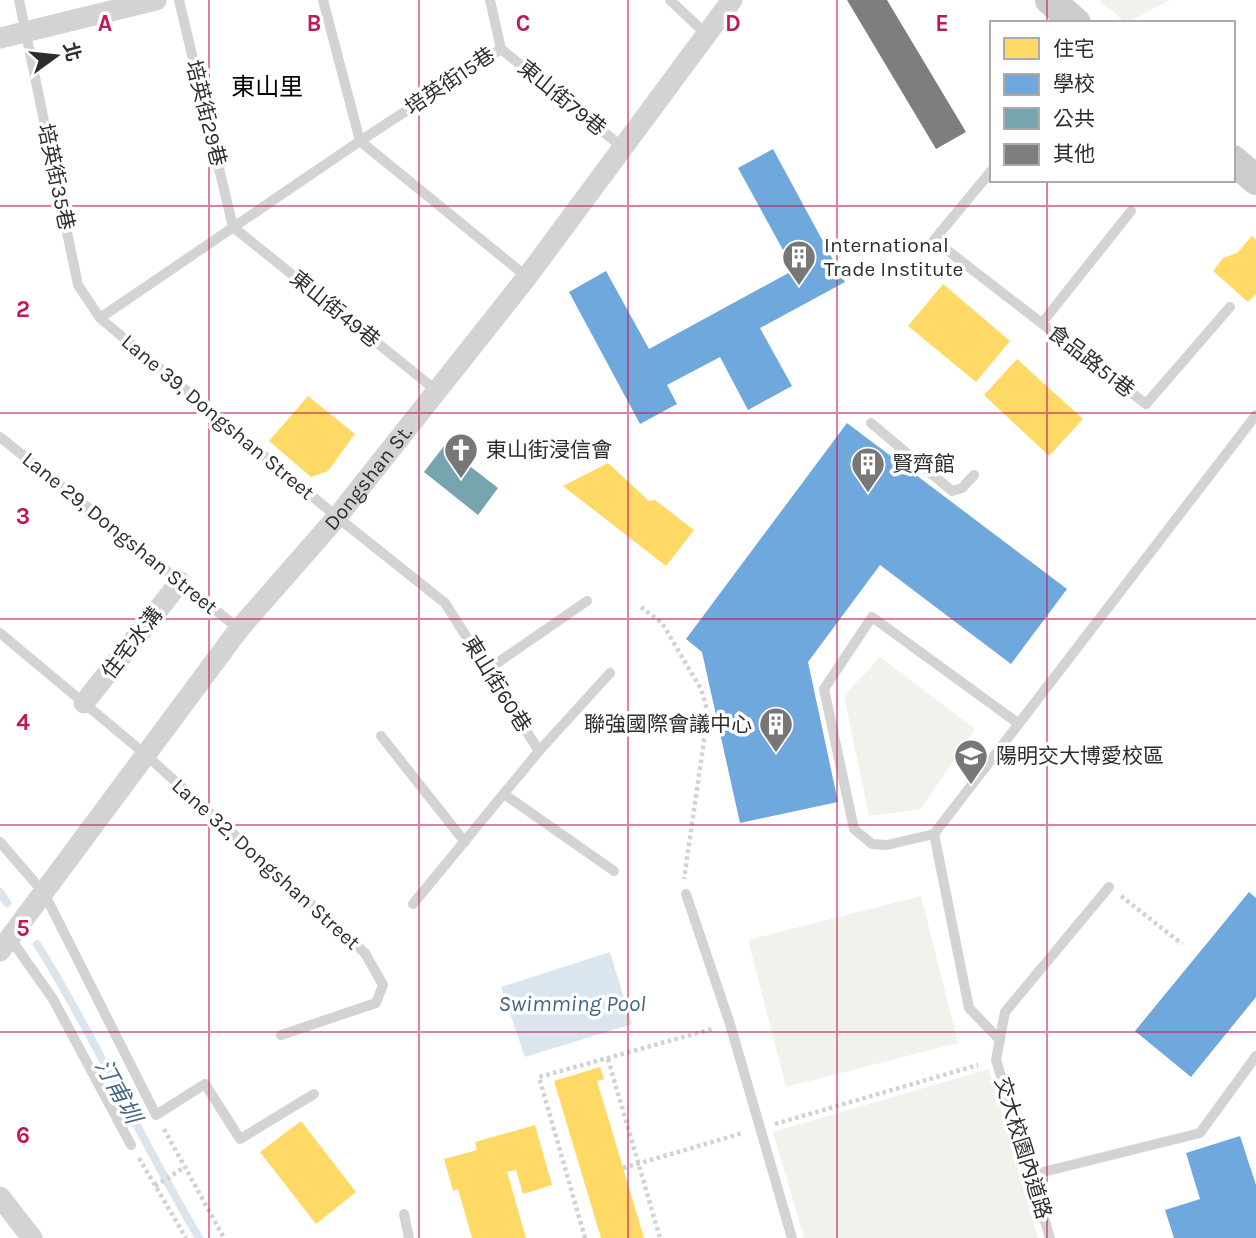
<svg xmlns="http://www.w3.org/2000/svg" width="1256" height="1238" font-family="Karla,'Noto Sans TC',sans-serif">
	<rect width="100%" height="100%" fill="#fff"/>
	<path fill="#eff3ec" d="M1099,0h71l-44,23z
		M880,657l95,72 -54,80 -52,7 -25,-120z
		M921,896l37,147 -172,44 -38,-147z
		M989,1069l49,169h-234l-31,-106z"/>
	<path fill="#dbe5ee" d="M610,952l22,72 -107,33 -24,-70z"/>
	<path fill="#ffd966" d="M1252,236l4,4v54l-8,8 -35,-31 10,-13 14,-5z
		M943,284l67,57 -34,41 -68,-56z
		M1017,359l66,60 -34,37 -65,-61z
		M308,396l47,38 -27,37 -17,6 -42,-36z
		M608,463l41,38 6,-1 39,30 -28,36 -103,-80z
		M600,1067l4,12 -7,2 47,157h-43l-47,-157z
		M301,1121l55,71 -40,32 -56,-72z
		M535,1125l17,60 -29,9 -7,-24 -9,2 19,66h-54l-14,-49 -5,2 -9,-32 33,-9 -2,-8z"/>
	<path fill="#6fa8dc" d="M773,149l72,133 -85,46 32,58 -44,24 -28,-53 -53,28 10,19 -37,20 -71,-132 37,-21 43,78 145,-79 -56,-102z
		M847,423l220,166 -56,75 -131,-99 -72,97 30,140 -98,21 -38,-171 -16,-13z
		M1249,892l7,6v99l-65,80 -56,-46z
		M1240,1136l16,49v53h-82l-9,-28 35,-11 -14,-46z"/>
	<path fill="#76a5af" d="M444,446l54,42 -20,27 -54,-43z"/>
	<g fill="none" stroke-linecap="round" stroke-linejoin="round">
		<path stroke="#dbe5ee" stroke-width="8" d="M0,892l7,11
			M37,944c59,95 105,198 162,294"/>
	</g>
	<path fill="#7e7e7e" d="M847,0h40l79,132 -30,17z"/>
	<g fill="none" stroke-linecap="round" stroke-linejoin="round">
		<path stroke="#d2d2d2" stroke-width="4.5" stroke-dasharray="3.5 3.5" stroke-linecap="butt" d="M641,607l21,16 39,66 7,24 -24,166
			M1121,896l61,48
			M608,1059l52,179
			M775,1124l203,-59
			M164,1129l60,109
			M139,1158l47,80
			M623,1168l120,-35
			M155,1186l30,-19
			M585,1238l-46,-161 173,-48"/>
		<path stroke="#d3d3d3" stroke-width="10" d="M19,0l59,285 22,33 237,199 108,86 94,148
			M179,0l54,227
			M323,0l37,141
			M670,0l36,34
			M501,49l121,98
			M360,141l167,136
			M992,170l-58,70 212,164 84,-97
			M233,227l204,164
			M100,318l260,-177 141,-92 -11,-49
			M1042,323l89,-112
			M871,423l81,68 10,-3 12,-13
			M0,437l239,192
			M0,633l145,121 220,199 18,32 -7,18 -95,32
			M487,670l100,-69
			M381,736l84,106
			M504,794l110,77
			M934,834l-47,11 -15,-1 -18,-15 -30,-140 48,-72 147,107
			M0,842l44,51 112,222 49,-31 35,55 74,-45
			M686,894l44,130 62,214
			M413,904l126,-153 71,-78
			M10,938l43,61 78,146
			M1000,1040l-31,-32 -35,-174 322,-419
			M1031,1175l169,-42 56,-77
			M404,1214l5,24
			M1050,1238l-54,-178 9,-48 104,-125"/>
		<g stroke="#d3d3d3" stroke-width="21">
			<path d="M0,38l156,-38"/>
			<path d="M84,703l96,-121"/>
			<path id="s1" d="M0,951l239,-322 98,-112 190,-240 205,-277"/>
			<path d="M0,1197l32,41"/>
		</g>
		<path stroke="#ccc" stroke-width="30" d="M1050,0l26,23
			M1233,160l23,20"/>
	</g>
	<path fill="none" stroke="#c2185b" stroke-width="2" stroke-opacity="0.55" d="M209,0v1238M419,0v1238M628,0v1238M837,0v1238M1047,0v23M1047,180v1058M0,206h1256M0,413h1256M0,619h1256M0,825h1256M0,1032h1256"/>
	<defs>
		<g id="building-pin" transform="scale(1.75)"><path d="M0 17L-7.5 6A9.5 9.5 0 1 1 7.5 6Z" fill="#777" stroke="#fff"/><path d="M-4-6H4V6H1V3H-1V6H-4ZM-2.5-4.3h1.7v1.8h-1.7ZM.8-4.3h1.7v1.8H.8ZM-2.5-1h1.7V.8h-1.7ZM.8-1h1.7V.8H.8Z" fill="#fff"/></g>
		<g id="church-pin" transform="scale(1.75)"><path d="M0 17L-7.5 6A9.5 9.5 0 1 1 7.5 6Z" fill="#777" stroke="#fff"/><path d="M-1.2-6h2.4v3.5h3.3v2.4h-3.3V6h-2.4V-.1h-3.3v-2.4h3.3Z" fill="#fff"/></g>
		<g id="university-pin" transform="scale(1.75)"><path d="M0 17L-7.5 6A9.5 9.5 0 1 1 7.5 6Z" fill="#777" stroke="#fff"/><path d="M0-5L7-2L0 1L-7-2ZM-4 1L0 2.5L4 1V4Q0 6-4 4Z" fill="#fff"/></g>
	</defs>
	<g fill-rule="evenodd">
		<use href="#building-pin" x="799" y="257"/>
		<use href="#church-pin" x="461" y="450"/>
		<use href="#building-pin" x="868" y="464"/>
		<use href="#building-pin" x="776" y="724"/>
		<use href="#university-pin" x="971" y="756"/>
	</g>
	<g text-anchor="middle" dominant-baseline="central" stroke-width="7" stroke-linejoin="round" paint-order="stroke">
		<g font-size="21" fill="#2e2e2e" stroke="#fff">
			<text transform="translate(450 81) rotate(-34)">培英街15巷</text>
			<text transform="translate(562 98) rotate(39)">東山街79巷</text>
			<text transform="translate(206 113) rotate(76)">培英街29巷</text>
			<text transform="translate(56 177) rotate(78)">培英街35巷</text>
			<text transform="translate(335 309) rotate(39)">東山街49巷</text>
			<text transform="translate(1091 361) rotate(38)">食品路51巷</text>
			<text transform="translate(218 417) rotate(40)">Lane 39, Dongshan Street</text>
			<text stroke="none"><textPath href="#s1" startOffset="600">Dongshan St.</textPath></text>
			<text transform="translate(120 533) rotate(39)">Lane 29, Dongshan Street</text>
			<text transform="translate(132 643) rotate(-52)">住宅水溝</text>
			<text transform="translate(497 684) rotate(58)">東山街60巷</text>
			<text transform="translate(266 864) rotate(42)">Lane 32, Dongshan Street</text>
			<text transform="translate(1023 1148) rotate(73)">交大校園內道路</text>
		</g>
		<g font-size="21" fill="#2e2e2e" stroke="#fff" text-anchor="start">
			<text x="824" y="245">International<tspan x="824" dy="24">Trade Institute</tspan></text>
			<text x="486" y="450">東山街浸信會</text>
			<text x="892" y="464">賢齊館</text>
			<text x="752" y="724" text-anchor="end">聯強國際會議中心</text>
			<text x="996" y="756">陽明交大博愛校區</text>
		</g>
		<g font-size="23" font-style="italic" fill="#446787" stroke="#fff">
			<text x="572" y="1003">Swimming Pool</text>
			<text transform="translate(118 1091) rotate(61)">汀甫圳</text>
		</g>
		<g font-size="24" fill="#000" stroke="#fff">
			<text x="267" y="87">東山里</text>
		</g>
	</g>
	<g font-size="23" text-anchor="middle" font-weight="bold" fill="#c2185b" stroke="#fff" stroke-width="7" stroke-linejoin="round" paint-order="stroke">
		<text x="105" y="31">A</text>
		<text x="314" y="31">B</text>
		<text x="523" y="31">C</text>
		<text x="733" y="31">D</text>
		<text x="942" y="31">E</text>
		<text x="23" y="317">2</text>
		<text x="23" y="524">3</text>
		<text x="23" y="730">4</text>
		<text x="23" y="936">5</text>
		<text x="23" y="1143">6</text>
	</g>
	<rect x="990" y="21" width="245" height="161" fill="#ffffff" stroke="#ababab" stroke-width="2"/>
	<rect x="1004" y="38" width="35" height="21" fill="#ffd966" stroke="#ababab" stroke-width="2"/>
	<text x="1053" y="56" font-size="21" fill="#2e2e2e">住宅</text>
	<rect x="1004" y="74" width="35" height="21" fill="#6fa8dc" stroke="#ababab" stroke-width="2"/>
	<text x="1053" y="91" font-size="21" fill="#2e2e2e">學校</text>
	<rect x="1004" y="108" width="35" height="21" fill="#76a5af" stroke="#ababab" stroke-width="2"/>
	<text x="1053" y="126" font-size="21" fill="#2e2e2e">公共</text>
	<rect x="1004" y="144" width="35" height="21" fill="#7e7e7e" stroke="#ababab" stroke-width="2"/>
	<text x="1053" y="161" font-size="21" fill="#2e2e2e">其他</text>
	<g transform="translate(56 56) rotate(75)" stroke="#ffffff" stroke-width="5" paint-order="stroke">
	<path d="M0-5L12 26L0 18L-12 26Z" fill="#2e2e2e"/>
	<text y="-10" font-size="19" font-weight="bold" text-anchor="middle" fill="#2e2e2e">北</text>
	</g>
</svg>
